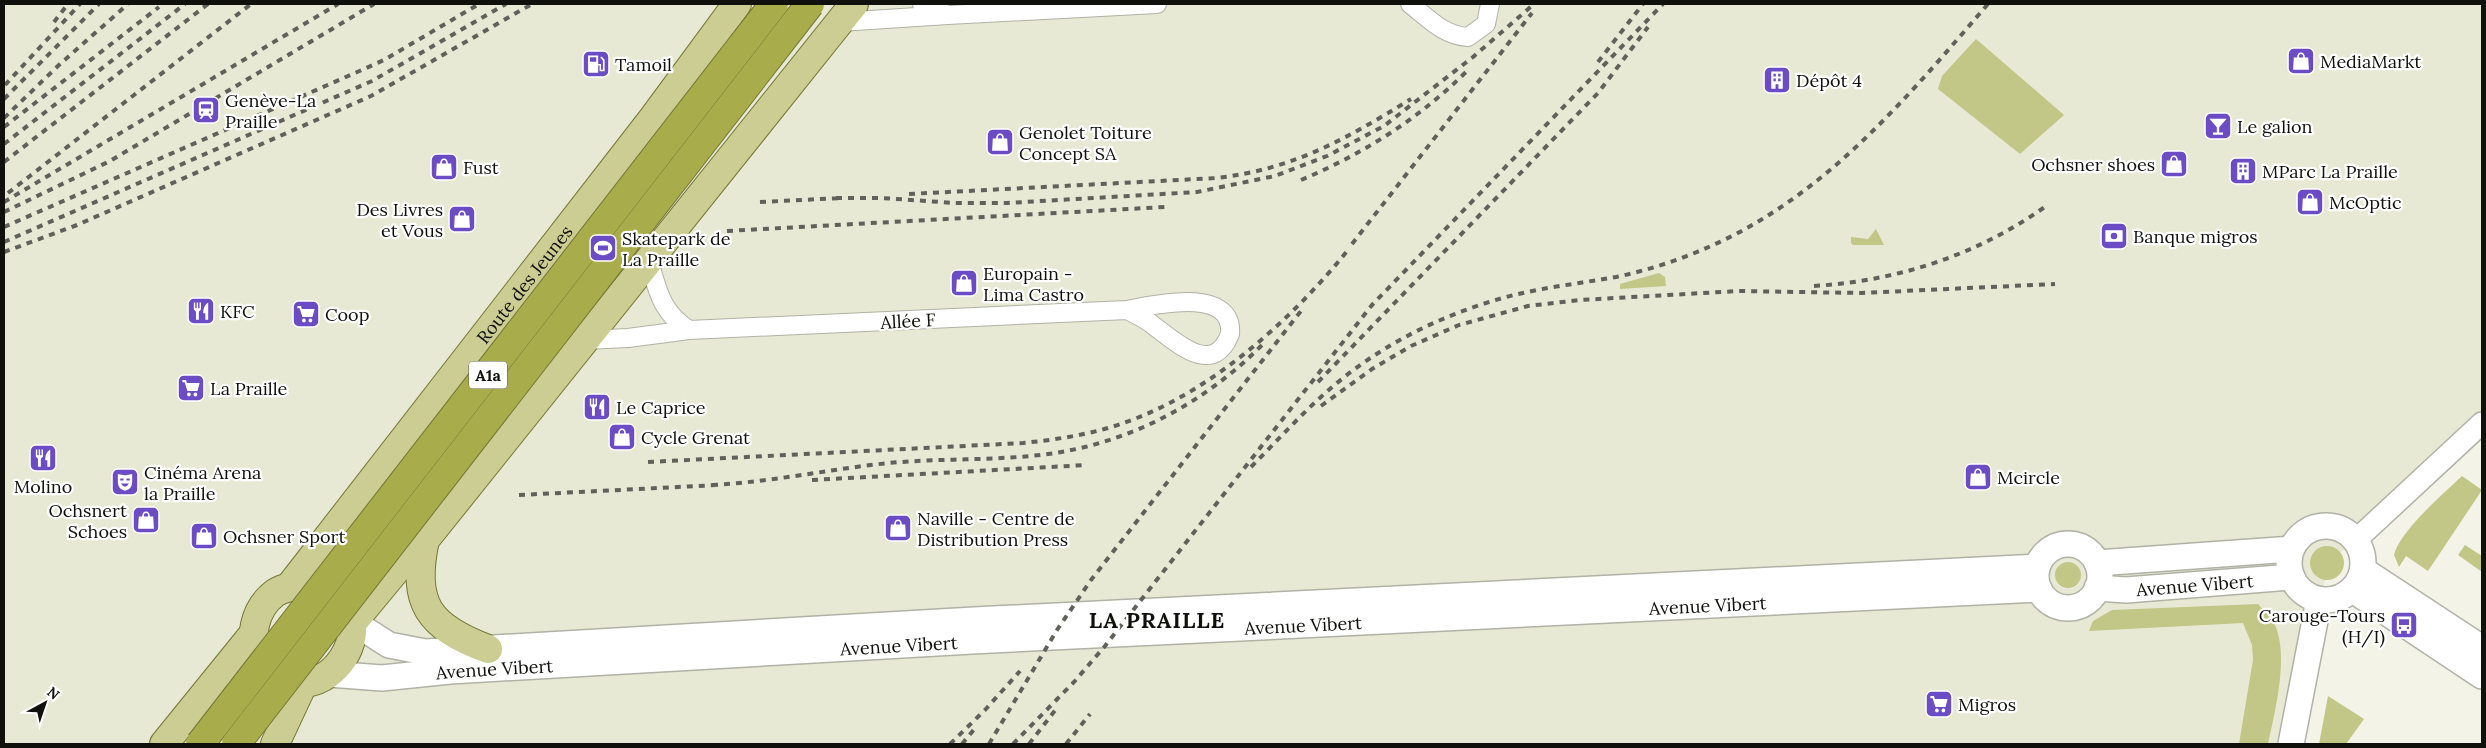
<svg xmlns="http://www.w3.org/2000/svg" width="2486" height="748" font-family="Lora,serif">
	<rect width="100%" height="100%" fill="#f3f4e7"/>
	<path fill="#e7e9d4" d="M4,4h2478v418l-154,142 -34,180h-2290z"/>
	<path fill="#c2c687" d="M1976,39l88,76 -44,39 -82,-65 4,-13z
		M1876,229l8,16h-31l-2,-2v-6l17,2z
		M1659,273l6,4 1,9 -46,3v-5z
		M2462,476l20,14 -54,81 -22,-15 -7,11 -5,-12c6,-24 49,-61 68,-79z
		M2465,545l17,11v16l-24,-17z
		M2310 563a17 17 0 1 1 34 0a17 17 0 1 1-34 0Z
		M2055 575a13 13 0 1 1 26 0a13 13 0 1 1-26 0Z
		M2258,604c6,7 13,13 17,21 14,31 0,87 -7,119h-29l14,-84 -1,-15 -9,-22 -154,8 4,-10 19,-11z
		M2328,696l36,23 -18,25h-27z"/>
	<g fill="none" stroke-linecap="round" stroke-linejoin="round">
		<g stroke="#b1b2a6" stroke-width="20">
			<path id="minor" d="M1410,4c18,14 34,32 58,33l18,-13 4,-20
				M948,15l209,-11
				M839,22l109,-7 -26,-11
				M649,261c9,30 12,51 40,69
				M584,340l44,-2 61,-8 438,-20c27,-5 107,-24 103,24 -17,44 -54,8 -76,-8 -8,-7 -17,-11 -27,-16"/>
		</g>
		<g stroke="#b1b2a6" stroke-width="24">
			<path id="tertiary" d="M2356,540l126,-117"/>
		</g>
		<g stroke="#b1b2a6" stroke-width="28">
			<g id="secondary">
				<circle cx="2326" cy="563" r="37"/>
				<circle cx="2068" cy="576" r="32"/>
				<path d="M2097,563l194,-14"/>
				<path d="M2363,570l119,78"/>
				<path id="s1" d="M2097,588l29,2 166,-13"/>
				<path d="M2353,590l129,86"/>
				<path d="M353,622l36,23 36,7 549,-32 1063,-53"/>
				<path id="s2" d="M329,674l53,4 68,-7 522,-30 1067,-52"/>
				<path d="M2291,744l28,-144"/>
			</g>
		</g>
		<g stroke="#737534" stroke-width="30">
			<g id="primary">
				<path d="M425,540c-14,64 4,87 63,109"/>
				<path d="M304,585c104,19 15,149 -42,76 -16,-21 -7,-53 13,-68 9,-6 19,-7 29,-8z"/>
				<path id="s3" d="M290,586l363,-468 84,-114"/>
				<path d="M353,622l48,-58 24,-24 429,-536"/>
				<path d="M164,744l90,-111"/>
				<path d="M275,744l29,-62"/>
			</g>
		</g>
		<use href="#minor" stroke="#fff" stroke-width="18"/>
		<use href="#tertiary" stroke="#fff" stroke-width="21"/>
		<use href="#secondary" stroke="#fff" stroke-width="25"/>
		<use href="#primary" stroke="#cbcd92" stroke-width="28"/>
		<path stroke="#60615a" stroke-width="4" stroke-dasharray="6 6" stroke-linecap="butt" d="M54,22l14,-18
			M1598,62l45,-58
			M5,85l75,-81
			M4,99l95,-95
			M4,118l56,-54 68,-60
			M4,127l155,-120
			M4,144l181,-140
			M4,162l204,-158
			M1301,180c64,-27 119,-62 168,-111
			M8,193l243,-189
			M909,194l308,-16c77,-9 129,-39 194,-79
			M836,198h46l73,5h52l190,-11 78,-16 52,-20 57,-30 89,-69 61,-53
			M4,202l334,-198
			M760,202l82,-4
			M4,212l106,-51 264,-157
			M4,227l351,-154 29,-13 95,-56
			M727,231l438,-24
			M4,242l368,-161 134,-77
			M1352,244l180,-231
			M4,252l73,-27 294,-129 161,-92
			M1814,286c83,-5 164,-31 232,-80
			M1318,382l280,-289 50,-66
			M1321,406l51,-37 39,-23 48,-21 69,-19 52,-6 159,-9 122,2 194,-9
			M648,462l375,-19c39,-4 77,-10 114,-25 81,-32 157,-101 211,-168
			M1251,467c27,-27 52,-55 80,-79 52,-45 116,-76 183,-93 33,-8 68,-12 102,-18 38,-8 75,-21 110,-38 108,-53 185,-146 262,-235
			M812,480l275,-15
			M712,485c60,-3 118,-16 177,-22 53,-5 106,-2 159,-9 82,-11 157,-51 215,-110
			M519,495l199,-10
			M950,744l35,-34 35,-39
			M962,744l14,-17
			M989,744l68,-114 34,-50 210,-269
			M1013,744l61,-62 31,-36 267,-341 291,-301
			M1029,744l28,-36
			M1066,744l24,-30"/>
		<g stroke="#737534" stroke-width="30" stroke-linecap="butt">
			<path id="motorway-bridge" d="M200,744l574,-740
				M236,744l574,-740"/>
		</g>
		<use href="#motorway-bridge" stroke="#a9ac4a" stroke-width="28"/>
	</g>
	<defs>
		<g id="shop-square" transform="scale(1.4375)"><rect x="-9" y="-9" width="18" height="18" rx="4" fill="#6c4cc5" stroke="#fff"/><path d="M-5-2.5h2.3a2.7 3.5 0 0 1 5.4 0H5L5.5 6h-11ZM-1.5-2.5h3a1.5 2.3 0 0 0-3 0Z" fill="#fff"/></g>
		<g id="fuel-square" transform="scale(1.4375)"><rect x="-9" y="-9" width="18" height="18" rx="4" fill="#6c4cc5" stroke="#fff"/><path d="M-5.5-6h7V0h2V4h1.3V-2.5L3-4.5l.8-.8L6-3V5H2.5V1h-1V6h-7ZM-4.2-4.7v3.2H.2V-4.7Z" fill="#fff"/></g>
		<g id="building-square" transform="scale(1.4375)"><rect x="-9" y="-9" width="18" height="18" rx="4" fill="#6c4cc5" stroke="#fff"/><path d="M-4-6H4V6H1V3H-1V6H-4ZM-2.5-4.3h1.7v1.8h-1.7ZM.8-4.3h1.7v1.8H.8ZM-2.5-1h1.7V.8h-1.7ZM.8-1h1.7V.8H.8Z" fill="#fff"/></g>
		<g id="station-square" transform="scale(1.4375)"><rect x="-9" y="-9" width="18" height="18" rx="4" fill="#6c4cc5" stroke="#fff"/><path d="M-3-6H3Q5-6 5-4V2Q5 4 3 4L4.5 6H3L1.5 4h-3L-3 6H-4.5L-3 4Q-5 4-5 2V-4Q-5-6-3-6ZM-3.5-4v3h7v-3ZM-3.5 1v1.5H-2V1ZM2 1v1.5H3.5V1Z" fill="#fff"/></g>
		<g id="bar-square" transform="scale(1.4375)"><rect x="-9" y="-9" width="18" height="18" rx="4" fill="#6c4cc5" stroke="#fff"/><path d="M-6-5H6L.8 .8V4.5H3.5V6h-7V4.5H-.8V.8Z" fill="#fff"/></g>
		<g id="bank-square" transform="scale(1.4375)"><rect x="-9" y="-9" width="18" height="18" rx="4" fill="#6c4cc5" stroke="#fff"/><path d="M-6-4H6V4H-6ZM0-2.3a2.3 2.3 0 1 0 0 4.6a2.3 2.3 0 1 0 0-4.6Z" fill="#fff"/></g>
		<g id="stadium-square" transform="scale(1.4375)"><rect x="-9" y="-9" width="18" height="18" rx="4" fill="#6c4cc5" stroke="#fff"/><path d="M0-5a6.5 5 0 1 0 0 10a6.5 5 0 1 0 0-10ZM-3.5-1.8h7v3.6h-7Z" fill="#fff"/></g>
		<g id="restaurant-square" transform="scale(1.4375)"><rect x="-9" y="-9" width="18" height="18" rx="4" fill="#6c4cc5" stroke="#fff"/><path d="M-5-6h1v4h1v-4h1v4h1v-4h1v5L-1.5 .5V6h-2V.5L-5-1ZM5-6V6H3V1.5H1.5Q1.5-4 5-6Z" fill="#fff"/></g>
		<g id="supermarket-square" transform="scale(1.4375)"><rect x="-9" y="-9" width="18" height="18" rx="4" fill="#6c4cc5" stroke="#fff"/><path d="M-6-5.5h2.5l.6 2H6L4.5 2H-2.5L-4.4-4H-6ZM-1.5 3.2a1.3 1.3 0 1 0 .1 0ZM3 3.2a1.3 1.3 0 1 0 .1 0Z" fill="#fff"/></g>
		<g id="theatre-square" transform="scale(1.4375)"><rect x="-9" y="-9" width="18" height="18" rx="4" fill="#6c4cc5" stroke="#fff"/><path d="M-5-5.5Q0-4 5-5.5V0Q5 5 0 6Q-5 5-5 0ZM-3.3-2.5H-1v1.5H-3.3ZM1-2.5H3.3v1.5H1ZM-2.8 1Q0 5.5 2.8 1Z" fill="#fff"/></g>
		<g id="bus-square" transform="scale(1.4375)"><rect x="-9" y="-9" width="18" height="18" rx="4" fill="#6c4cc5" stroke="#fff"/><path d="M-5-6H5V4H4V6H2V4H-2V6H-4V4H-5ZM-3.5-4V0h7V-4ZM-3.5 1.2v1.5H-2V1.2ZM2 1.2v1.5H3.5V1.2Z" fill="#fff"/></g>
	</defs>
	<g fill-rule="evenodd">
		<use href="#shop-square" x="2301" y="61"/>
		<use href="#fuel-square" x="596" y="64"/>
		<use href="#building-square" x="1777" y="80"/>
		<use href="#station-square" x="206" y="110"/>
		<use href="#bar-square" x="2218" y="126"/>
		<use href="#shop-square" x="1000" y="142"/>
		<use href="#shop-square" x="2174" y="164"/>
		<use href="#shop-square" x="444" y="167"/>
		<use href="#building-square" x="2243" y="171"/>
		<use href="#shop-square" x="2310" y="202"/>
		<use href="#shop-square" x="462" y="219"/>
		<use href="#bank-square" x="2114" y="236"/>
		<use href="#stadium-square" x="603" y="248"/>
		<use href="#shop-square" x="964" y="283"/>
		<use href="#restaurant-square" x="201" y="311"/>
		<use href="#supermarket-square" x="306" y="314"/>
		<use href="#supermarket-square" x="191" y="388"/>
		<use href="#restaurant-square" x="597" y="407"/>
		<use href="#shop-square" x="622" y="437"/>
		<use href="#restaurant-square" x="43" y="458"/>
		<use href="#shop-square" x="1978" y="477"/>
		<use href="#theatre-square" x="125" y="482"/>
		<use href="#shop-square" x="146" y="520"/>
		<use href="#shop-square" x="898" y="528"/>
		<use href="#shop-square" x="204" y="536"/>
		<use href="#bus-square" x="2404" y="625"/>
		<use href="#supermarket-square" x="1939" y="704"/>
	</g>
	<g text-anchor="middle" dominant-baseline="central" stroke-width="4.5" stroke-linejoin="round" paint-order="stroke">
		<rect fill="#fff" stroke="#585855" stroke-width="1" x="469" y="361.5" width="38" height="27" rx="4"/>
		<g font-size="16" font-weight="bold" fill="#10100c">
			<text x="488" y="375">A1a</text>
		</g>
		<g font-size="18" fill="#10100c" stroke="#fff" text-anchor="start">
			<text x="2320" y="61">MediaMarkt</text>
			<text x="615" y="64">Tamoil</text>
			<text x="1796" y="80">Dépôt 4</text>
			<text x="225" y="100">Genève-La<tspan x="225" dy="21">Praille</tspan></text>
			<text x="2237" y="126">Le galion</text>
			<text x="1019" y="132">Genolet Toiture<tspan x="1019" dy="21">Concept SA</tspan></text>
			<text x="2155" y="164" text-anchor="end">Ochsner shoes</text>
			<text x="463" y="167">Fust</text>
			<text x="2262" y="171">MParc La Praille</text>
			<text x="2329" y="202">McOptic</text>
			<text x="443" y="209" text-anchor="end">Des Livres<tspan x="443" dy="21">et Vous</tspan></text>
			<text x="2133" y="236">Banque migros</text>
			<text x="622" y="238">Skatepark de<tspan x="622" dy="21">La Praille</tspan></text>
			<text x="983" y="273">Europain -<tspan x="983" dy="21">Lima Castro</tspan></text>
			<text x="220" y="311">KFC</text>
			<text x="325" y="314">Coop</text>
			<text x="210" y="388">La Praille</text>
			<text x="616" y="407">Le Caprice</text>
			<text x="641" y="437">Cycle Grenat</text>
			<text x="144" y="472">Cinéma Arena<tspan x="144" dy="21">la Praille</tspan></text>
			<text x="1997" y="477">Mcircle</text>
			<text x="43" y="486" text-anchor="middle">Molino</text>
			<text x="127" y="510" text-anchor="end">Ochsnert<tspan x="127" dy="21">Schoes</tspan></text>
			<text x="917" y="518">Naville - Centre de<tspan x="917" dy="21">Distribution Press</tspan></text>
			<text x="223" y="536">Ochsner Sport</text>
			<text x="2385" y="615" text-anchor="end">Carouge-Tours<tspan x="2385" dy="21">(H/I)</tspan></text>
			<text x="1958" y="704">Migros</text>
		</g>
		<g font-size="18" fill="#10100c" stroke="#fff">
			<text stroke="none"><textPath href="#s3" startOffset="382">Route des Jeunes</textPath></text>
			<text transform="translate(908 321) rotate(-3)">Allée F</text>
			<text stroke="none"><textPath href="#s1" startOffset="98">Avenue Vibert</textPath></text>
			<text stroke="none"><textPath href="#s2" startOffset="1381">Avenue Vibert</textPath></text>
			<text stroke="none"><textPath href="#s2" startOffset="976">Avenue Vibert</textPath></text>
			<text stroke="none"><textPath href="#s2" startOffset="571">Avenue Vibert</textPath></text>
			<text stroke="none"><textPath href="#s2" startOffset="166">Avenue Vibert</textPath></text>
		</g>
		<g font-size="22" font-weight="bold" letter-spacing="1" fill="#10100c" stroke="#fff">
			<text x="1157" y="620">LA PRAILLE</text>
		</g>
	</g>
	<rect width="2486" height="748" fill="none" stroke="#10100c" stroke-width="10"/>
	<g transform="translate(45 703) rotate(40)" stroke="#ffffff" stroke-width="4" paint-order="stroke">
	<path d="M0-4L9 19L0 12L-9 19Z" fill="#10100c"/>
	<text y="-8" font-size="14" font-weight="bold" text-anchor="middle" fill="#10100c">N</text>
	</g>
</svg>
